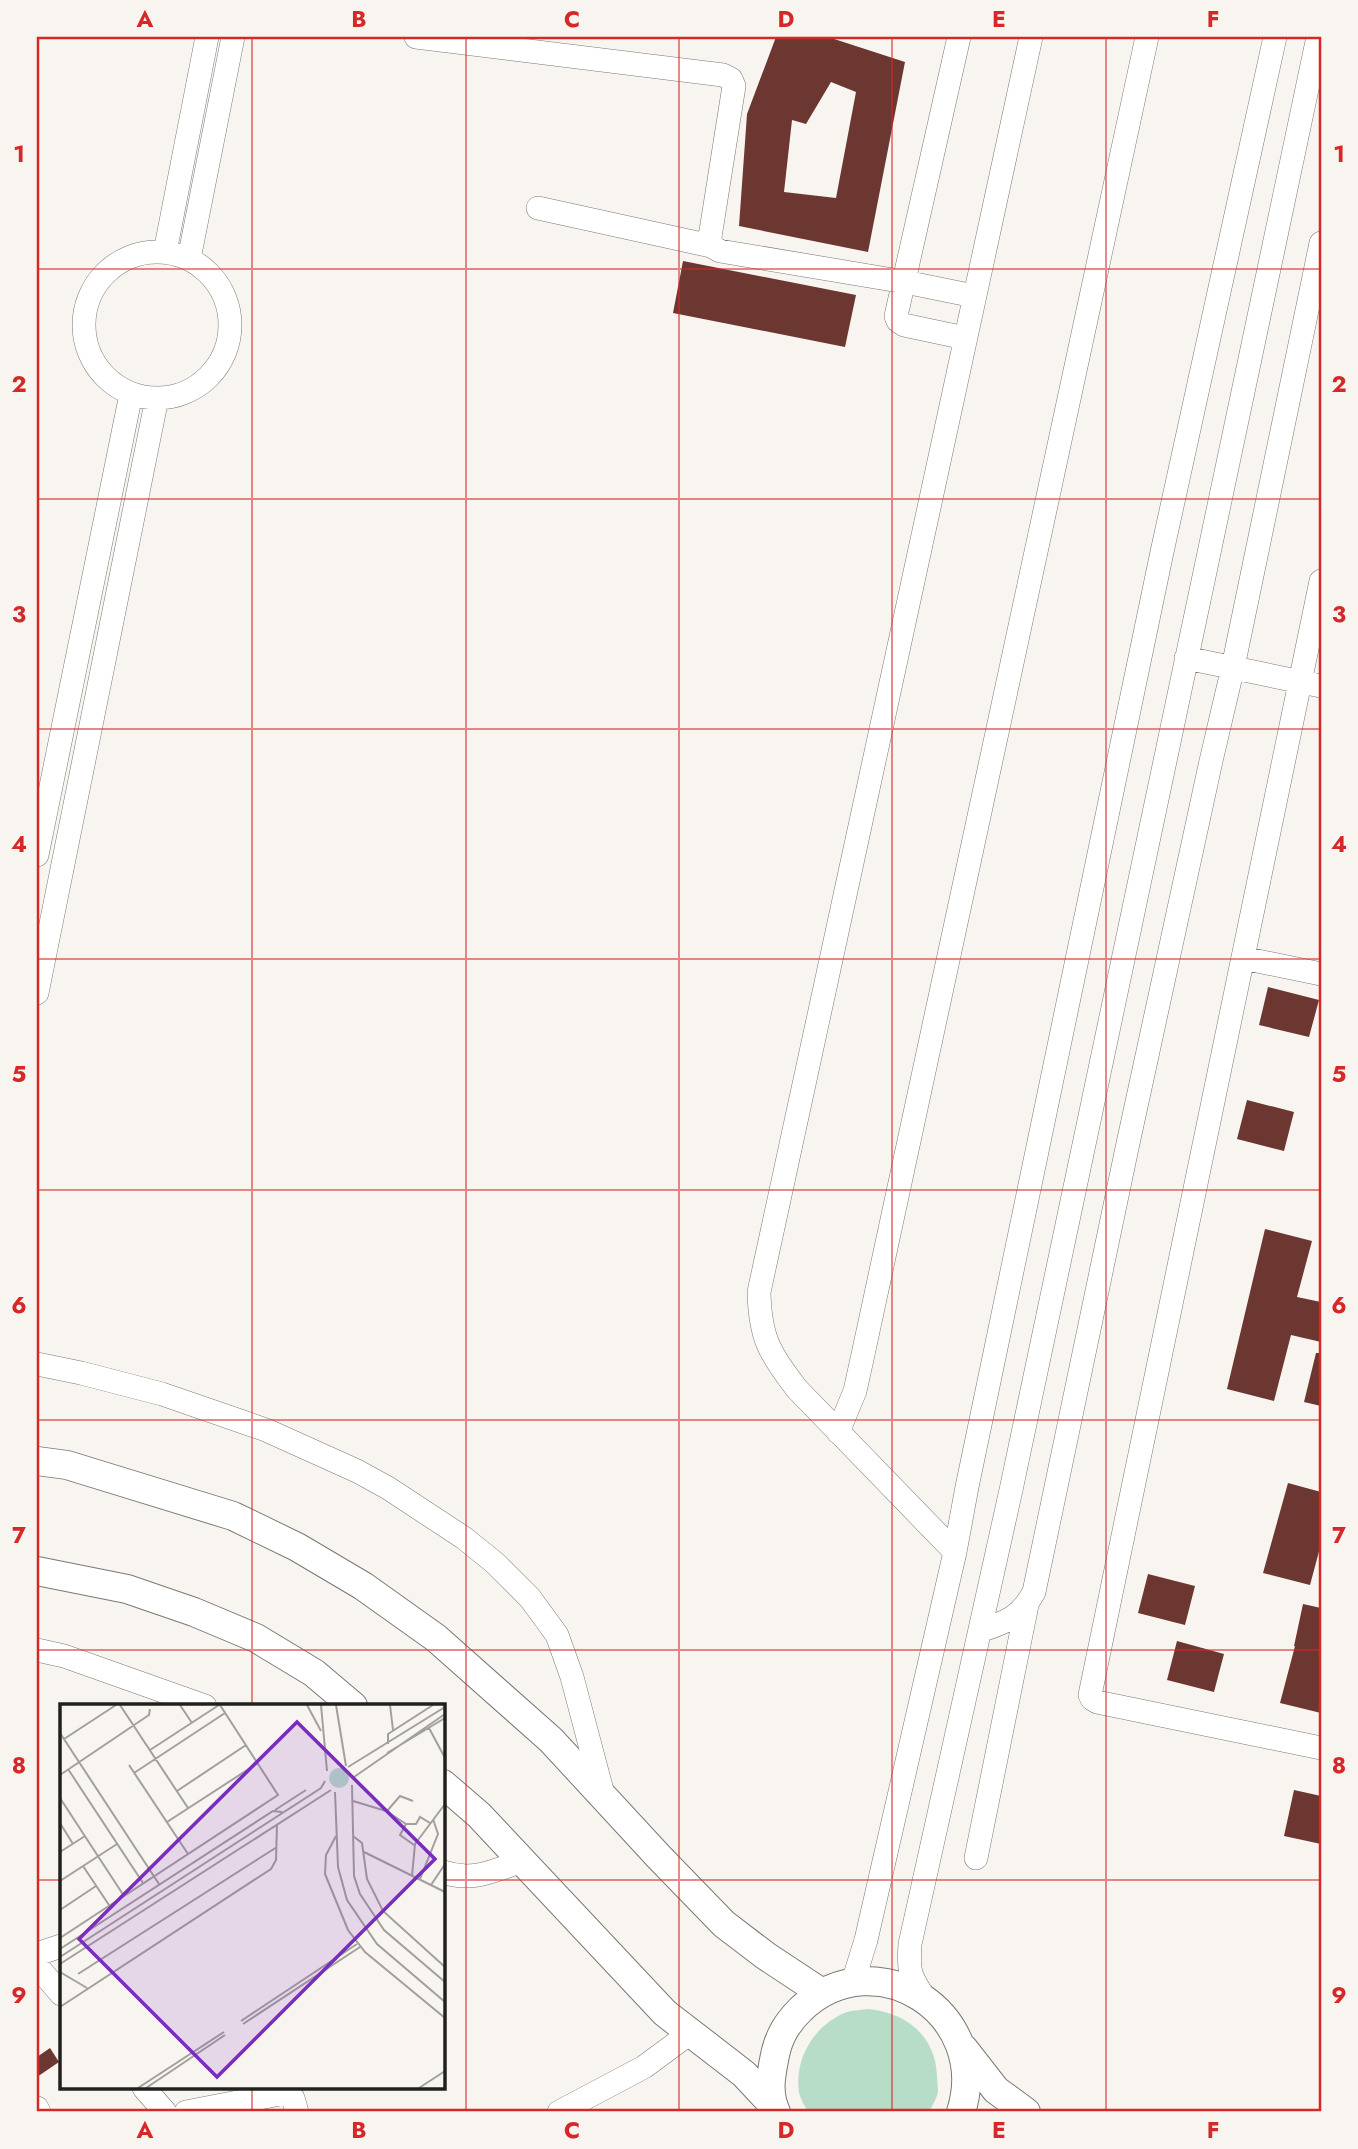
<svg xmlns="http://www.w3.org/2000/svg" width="1358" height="2149" font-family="Jost,sans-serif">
	<rect width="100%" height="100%" fill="#f8f5f0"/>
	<path fill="#b7dcc8" d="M869,2009c38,4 66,27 68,66 0,5 1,12 1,17 -1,6 -6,14 -9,20h-121c-3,-6 -8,-13 -9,-20 -5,-34 16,-68 48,-80 7,-2 15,-2 22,-3z"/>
	<path fill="#6c3730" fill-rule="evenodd" d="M776,37h52l77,25 -37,190 -129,-26 8,-112zM831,82l25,10 -20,106 -52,-6 8,-72 14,4z
		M683,261l173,34 -11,52 -172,-34z
		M1268,987l51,13 -10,37 -50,-12z
		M1247,1100l47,12 -10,39 -47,-12z
		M1265,1229l47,12 -15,56 24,5v40l-30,-7 -17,66 -47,-12z
		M1316,1353h5v53l-17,-4z
		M1288,1483l33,9v52l-11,41 -47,-12z
		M1148,1574l47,12 -10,39 -47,-12z
		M1303,1604l18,4v105l-41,-10 15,-57h-1z
		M1177,1641l47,13 -10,38 -47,-12z
		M1294,1790l27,6v48l-37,-8z
		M50,2048l9,14 -22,15v-20z"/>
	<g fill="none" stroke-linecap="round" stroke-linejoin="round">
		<g stroke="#7b7874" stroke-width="24">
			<path id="minor" d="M416,37l307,38 8,4 3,7 -24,151 1,9 9,5 185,31 69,14
				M959,37l-63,279 2,5 6,4 61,13
				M538,208l173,38
				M165,252l42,-215
				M84 325a73 73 0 1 1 146 0a73 73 0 1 1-146 0Z
				M189,259l44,-222
				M1321,581l-231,1114 2,4 5,3 224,46
				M1186,658l135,28
				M37,855l94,-461
				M1243,958l78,16
				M37,993l120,-595
				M37,1364l44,9 81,21 104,36 91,41 31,17 76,50 31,25 35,35 27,37 15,42 32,121
				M838,1432l17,-41 7,-32 285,-1322
				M955,1552l-158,-163c-28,-36 -37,-52 -38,-97l272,-1255
				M980,1631c26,-9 40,-13 54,-39l93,-444 84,-387 22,-94 88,-424
				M37,1650l27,6 141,50
				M976,1858l51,-253
				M443,1872c30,10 50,-1 79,-11
				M37,1954l24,-8
				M37,1966l24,28
				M853,1982l13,-42 89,-388 12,-65 195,-935 113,-515
				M925,1999c-15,-23 -17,-27 -15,-55l101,-454 307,-1453
				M144,2088l21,24
				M37,2108l2,4
				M186,2112l99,-19 8,5 4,14
				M559,2112l85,-45 46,-34"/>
		</g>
		<g stroke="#7b7874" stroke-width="30">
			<path id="major" d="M37,1461l30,4 166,51 64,31 66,39 73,52 115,102 108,117 65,67 42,32 56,37
				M37,1571l90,18 67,23 62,26 58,35 39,33
				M443,1784l36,31 186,198 79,61 29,31
				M964,2049l32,41 30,22
				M776,2112c-9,-19 -5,-37 -1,-57 4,-19 12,-32 26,-46 75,-71 191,5 160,103"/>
		</g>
		<use href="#minor" stroke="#fff" stroke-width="23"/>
		<use href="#major" stroke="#fff" stroke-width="28"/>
	</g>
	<path fill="none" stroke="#d62828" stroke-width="2" stroke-opacity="0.55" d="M252,37v1669M466,37v2075M679,37v2075M892,37v2075M1106,37v2075M37,269h1284M37,499h1284M37,729h1284M37,959h1284M37,1190h1284M37,1420h1284M37,1650h1284M37,1880h24M443,1880h878M252,2088v24"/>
	<g transform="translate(60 1704)">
		<rect width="385" height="385" fill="#f8f5f0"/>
		<path d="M269 74a10 10 0 1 1 20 0a10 10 0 1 1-20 0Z" fill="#b7dcc8"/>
		<path fill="none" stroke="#a2a09c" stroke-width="2" d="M60,1l68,103M120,1l12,18M247,1l14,26M261,1l6,66M276,1l10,61M330,1l3,25M369,24l16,30M0,29l99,151M4,35l52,-34M328,40v-10l45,-29M90,46l69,-45M327,49l58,-35M69,61l59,89M288,63l97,-60M8,65l75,114M74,69l91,-60M0,71l89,-60 1,-6M294,73l91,-63M292,81l2,91 6,18 24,36 61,52M117,87l69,-46M275,88l3,75 9,33 30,44 68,58M0,94l64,98M293,97l33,10 20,13h10l4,-7 10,6M215,106l31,-20M327,107l13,-15 13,5M107,118l91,-59M0,119l13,21M346,120l-6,11 14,10M276,132l-10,19 -1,19 23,56 17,22 80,66M293,132l9,7 5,36 16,32 62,56M0,148l25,-16M304,148l81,40M23,162l26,39M352,172l3,-32 30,-40M360,175l18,-45 -5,-15M0,177l57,-37M371,181l14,-21M0,206l36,-24M0,234l218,-143 -58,-90M0,245l213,-138 9,1M0,253l261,-169 4,-7M0,260l271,-174M0,268l27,16M18,270l199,-127M0,303l211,-138 5,-9 1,-36M181,317l116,-77M183,320l117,-77M78,384l86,-56M86,384l79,-53M359,384l26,-17"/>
		<path fill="#7b2cbf" fill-opacity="0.15" stroke="#7b2cbf" stroke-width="3.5" d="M237,18l138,137 -218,218 -138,-138z"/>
		<rect width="385" height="385" fill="none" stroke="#21201e" stroke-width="3.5"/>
	</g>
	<rect width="1358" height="2149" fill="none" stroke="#f8f5f0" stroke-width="77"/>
	<rect x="38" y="38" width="1282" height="2072" fill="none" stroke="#d62828" stroke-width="2.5"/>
	<g font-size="23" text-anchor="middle" font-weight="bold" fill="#d62828">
		<text x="145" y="27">A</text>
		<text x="359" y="27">B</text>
		<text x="572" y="27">C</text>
		<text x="786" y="27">D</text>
		<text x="999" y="27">E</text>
		<text x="1213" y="27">F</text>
		<text x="19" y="162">1</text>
		<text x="1339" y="162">1</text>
		<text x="19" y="392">2</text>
		<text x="1339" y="392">2</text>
		<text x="19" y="622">3</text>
		<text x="1339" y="622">3</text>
		<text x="19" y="852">4</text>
		<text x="1339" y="852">4</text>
		<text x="19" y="1082">5</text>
		<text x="1339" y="1082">5</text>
		<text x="19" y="1313">6</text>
		<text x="1339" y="1313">6</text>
		<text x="19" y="1543">7</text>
		<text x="1339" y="1543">7</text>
		<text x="19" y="1773">8</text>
		<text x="1339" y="1773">8</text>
		<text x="19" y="2003">9</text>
		<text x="1339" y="2003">9</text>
		<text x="145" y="2138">A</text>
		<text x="359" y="2138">B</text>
		<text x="572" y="2138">C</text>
		<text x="786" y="2138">D</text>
		<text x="999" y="2138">E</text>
		<text x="1213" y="2138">F</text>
	</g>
</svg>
